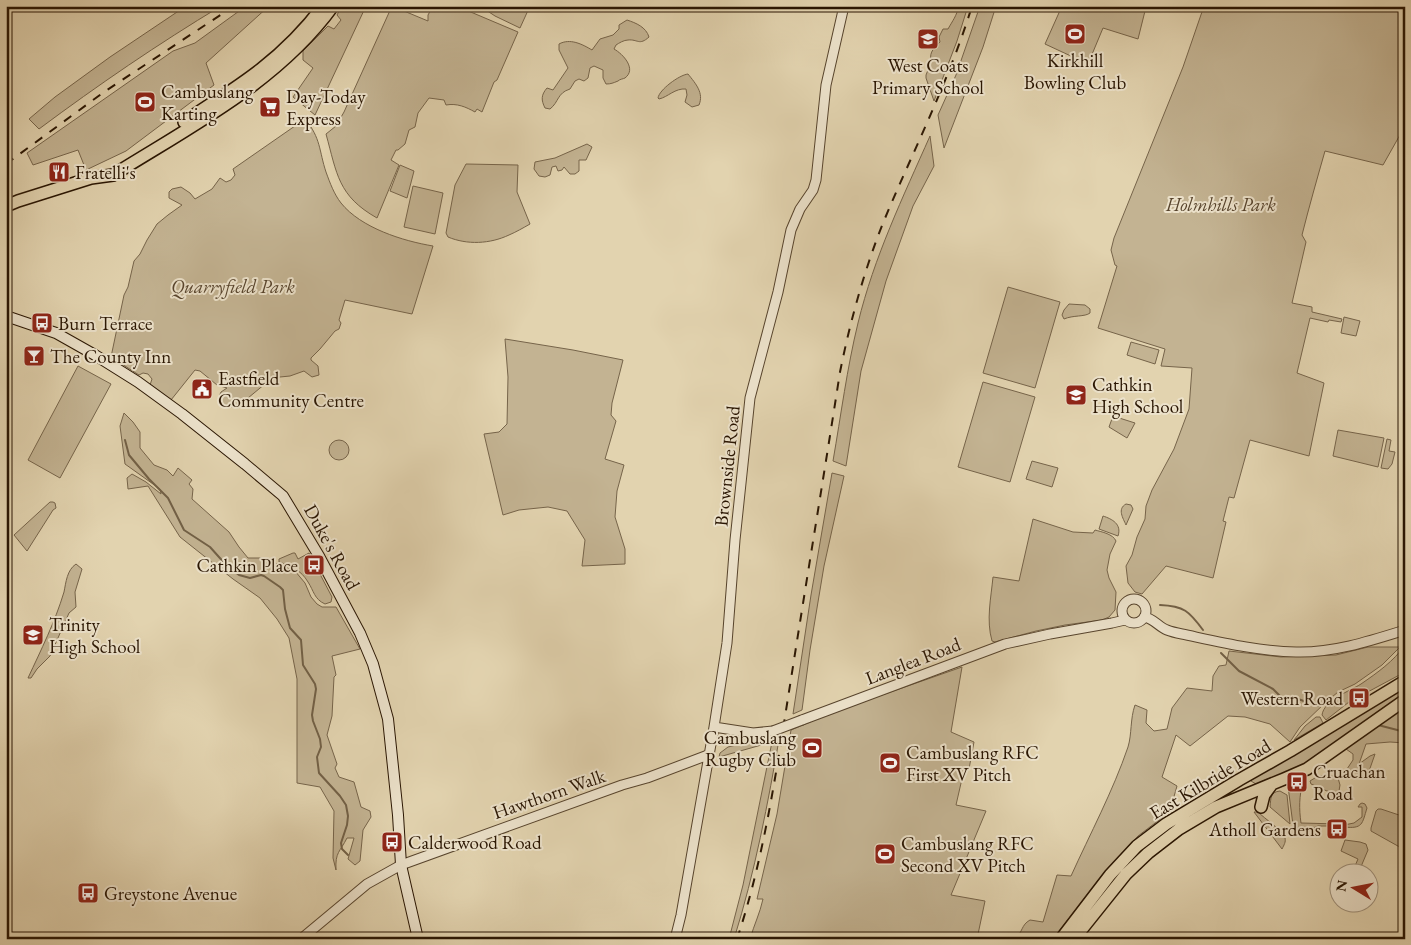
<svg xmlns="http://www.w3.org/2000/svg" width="1411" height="945" font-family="'EB Garamond',serif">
	<rect width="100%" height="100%" fill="#e2d3af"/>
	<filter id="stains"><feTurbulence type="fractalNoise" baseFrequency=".004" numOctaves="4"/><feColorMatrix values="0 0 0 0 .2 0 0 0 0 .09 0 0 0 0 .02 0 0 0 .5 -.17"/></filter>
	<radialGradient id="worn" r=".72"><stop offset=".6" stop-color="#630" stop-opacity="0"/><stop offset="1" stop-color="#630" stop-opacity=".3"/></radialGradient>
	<path fill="#c3b392" stroke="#76644a" d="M186,6h35c-63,38 -123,79 -182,123l-10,-10 26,-22 55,-40z
		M246,6h23l-63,57 8,22 -88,66 -40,19 -8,-20 -45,15 -6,-12 146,-102 22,-8z
		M342,6h24l-51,109 -22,-18 20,-29 -10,-8v-9l25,-25 6,3 7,-9 -4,-5z
		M392,6l36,15v-6l5,-9h29l4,4 52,22 -21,48 -3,2 -12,30 -5,-3 -2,3c-9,-5 -18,-9 -29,-7l-2,-5 -15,-2 -11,15 -3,14 -6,3 -4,14 -7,6h-2l-5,10 8,5 -22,53c-39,-22 -40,-44 -51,-84l10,-8 8,-14z
		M480,6h50l-10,22 -25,-12z
		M959,6h9l-11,35 -23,60 -8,-23v-3l2,-5v-6l3,-4c-2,-8 4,-13 9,-18l-1,-5 4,-8h5c5,-9 8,-12 11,-23z
		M980,6h16l-13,41 -39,101 -6,-33 18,-40z
		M1062,6h69l14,5 -7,28 -35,-11 -15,36 -43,-20z
		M1204,6h201v120l-22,39 -58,-14c-8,28 -16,56 -23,84l4,7 -14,61 20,4v5l30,7 -1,3 -12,-2 -1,2 -18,-4 -13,55 27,10 -15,73 -59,-16 -16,58 -5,-1 -6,24 3,1 -13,56 -47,-12 -24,28 -7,-2 -7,-9 -2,-17 6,-11 5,-18 8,-18 1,-13 6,-16 22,-41 15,-40 3,-41 -31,-2 4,-17 -67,-21 19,-62 -2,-1 -4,-15 3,-12 69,-171z
		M627,20c9,3 19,7 22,17 -10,9 -11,2 -21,3 -4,0 -9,3 -12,5l-2,4c9,5 23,20 11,29 -2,1 -5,1 -7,3 -5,2 -7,3 -12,3l-3,-6v-8l-9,-4 -4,2 -2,10 -4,3 -5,-2 -4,2 -5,8c-13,4 -11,13 -20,20l-5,-1c-4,-8 -4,-13 2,-20l6,2 15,-22 -9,-18v-6c11,-6 23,0 33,6l8,-11 13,-4 6,-6v-4z
		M688,74c8,10 16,19 11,31l-7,2 -7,-5 2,-7 -1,-6c-11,-1 -18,8 -27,10l-1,-1c1,-8 21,-23 30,-24z
		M305,119c16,19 14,32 21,53 4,11 8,22 15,31 20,25 62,38 92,43l-21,68 -67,-14 -6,20 2,3 -2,6 -4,2 -15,18 -9,9v2l7,6 1,9 -7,2 -8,-6 -14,5 -10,1 -9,2 -23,19h-1l-4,6 -6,4 -14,-3 -5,-6 3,-7 6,-4 -10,-3 -17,-14 -5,-1 -24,30 -21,-15 2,-6 -4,-5 -5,-1 -4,2 -28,-18 13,-62 4,-8 6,-26 6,-7 7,-14 10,-16 11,-9 14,-10 -13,-7v-6l3,-3 9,-2 9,6 5,6 17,-10 8,-11 6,4 5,-2 4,-5 -2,-6z
		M930,136l4,30 -21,40 -27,75 -25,90 -15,95 -13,-5c8,-46 14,-93 25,-138 16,-66 45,-126 72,-187z
		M587,144l5,3 -6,13h-7v11l-4,3h-5l-6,-7 -2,3 -4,1 -2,-5 -4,1 -2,8 -5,2 -6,-1 -5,-7 1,-7 20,-4z
		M466,164l52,1 -1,27 13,32c-7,4 -14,8 -21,11 -19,9 -42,10 -61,2l-2,-4 9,-48z
		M400,165l14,6 -7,27 -17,-7z
		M413,186l30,7 -8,41 -31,-7z
		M1008,287l52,15 -25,86 -52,-15z
		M1069,304l16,1 5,4v4c-5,4 -17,2 -26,6l-2,-4 2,-5z
		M1344,317l16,4 -4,15 -15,-3z
		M505,339l68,11 50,10 -11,43 -1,12 5,6 -11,38 19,6 -7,26 -2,26 10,32v15l-43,2 3,-26 -18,-29 -19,-4 -29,3 -16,5 -19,-81 15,-2 8,-8 1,-47z
		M1131,342l28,8 -4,14 -28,-9z
		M78,366l33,18 -51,94 -32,-18z
		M983,382l52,15 -25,85 -52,-15z
		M124,413l9,9 7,10v16l14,17 13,5 6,6 5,-8 14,12 -3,4 4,5 -1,10 37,33 10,15 9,11h15l32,13 10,12 6,14 6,7 5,3h14l24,42 -28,7 4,19 -2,2 -2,39 -5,19 10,29 -2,4 4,9 15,5 7,25 9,4 1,6 -8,13 -3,31 -5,4 -7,-6 6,-21h-7c-7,14 -12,14 -11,32l-3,-12 1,-47 -14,-24 -23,-4v-104l-8,-41 -12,-19 -17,-21 -27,-19 -53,-42 -32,-51 -20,3 -1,-11 5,-4 14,8 15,12 -1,-5 -35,-25 -5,-38z
		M1113,416l22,7 -8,15 -18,-11z
		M1338,430l46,8 -6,29 -45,-11z
		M1387,439l4,1 -2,11 6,1 -3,12 -4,5 -7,-1z
		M329 450a10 10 0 1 1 20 0a10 10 0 1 1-20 0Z
		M1032,461l26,7 -6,19 -26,-8z
		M832,473l12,3 -20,90 -14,84 -8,60 -9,4 18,-119z
		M50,502h3l2,1 1,5 -3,2 -26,41 -13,-16z
		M1126,504l5,1 2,4 -7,16c-3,-7 -9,-16 0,-21z
		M1103,516c9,3 19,8 15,20l-19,-7z
		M1033,519l40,13 20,1 2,-3c7,2 18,4 21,11l-6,13 -3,16 2,8 7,14 -1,18 -6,7 -7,3 -37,5 -29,6 -41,11 -3,-1c-6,-21 -1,-43 1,-64l26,4z
		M293,553h2l3,6 11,-6 23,44 -1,5 -6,2c-11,-5 -11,-13 -17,-22 -7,-12 -17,-16 -29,-20v-3z
		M76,564l6,5 -7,23 1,15 -7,6 -19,43 -13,13 -6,9h-3c13,-28 27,-56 36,-86 2,-10 3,-22 12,-28z
		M1405,645v27l-56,30 -23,18 -4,-5c2,-15 28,-24 39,-31 16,-11 33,-23 44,-39z
		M1368,647h32l-18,18 -27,19 -17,8 -12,10 -26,25 -10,15 -20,-18 -25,-7 -17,-1 -38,30 -14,-11 -14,42 15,9 -6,21 -8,10 -25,19 -38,42 -47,61h-38c8,-7 6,-14 15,-19l13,2 14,-47 14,1c19,-42 42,-85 57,-129 4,-13 2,-28 7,-42l12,5 -1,13 8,8 13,-2 5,-21 15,-20 25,3 1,-15 6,-10 7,-1 3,-14 52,6 55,-2z
		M962,667l-11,65 23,10 -5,27 -5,1 -8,35 30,6 -35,84 34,6 -8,38h-227c4,-14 10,-26 13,-40h-6l20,-85 14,-84 48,-20z
		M1405,686v8c-38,21 -68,53 -106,73 -14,7 -29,10 -43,17l-5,-3 3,-3z
		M1405,704v12l-3,2 -1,4 4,3v18l-15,-1 -24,2 -7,20 11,-8 5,-2 -8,23 -14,-5h-4l-2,-3 6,-9v-6l-7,-5v-4z
		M1316,717h4l3,6 -29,17 11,-14z
		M780,734c-12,69 -25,138 -46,205h-5l14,-54 29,-143 -53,15 1,-4 8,-6z
		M1318,776h15l5,2 2,7 -1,6 -2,2c-9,0 -18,-6 -26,-9l-1,-3z
		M1303,782c-4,14 -4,27 -2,41l38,1v2h-21l-7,3 -16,-2 -2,-2 -5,-39 4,-1 1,1 5,-2v-1z
		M1280,791l7,4 3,29 -20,-17c1,-9 0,-15 10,-16z
		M1362,803l3,1 2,4c-5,16 -4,21 -23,19v-2l10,-2 8,-6v-10h-4l2,-3z
		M1378,809h3l24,8v33l-34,-19v-3l5,-17z
		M1254,812h4c6,6 25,19 27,26 1,4 -1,7 -3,11z
		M1345,840l15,2 6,2 2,6 -8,19 -5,-3 3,-7 -17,-8z"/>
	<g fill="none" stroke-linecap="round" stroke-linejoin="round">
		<path stroke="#726046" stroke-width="2" d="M125,440l4,15 20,24 19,19 16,32 26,17 17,19 12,9 11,3 11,-3 3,1 16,11 3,3 2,19 5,19 11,12 2,25 12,19 1,5 -4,26 1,6 7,18 1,8 -4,10 2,16 21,23 6,9 2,11 -1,9 -6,18 1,6 6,6
			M1160,605c24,1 29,6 43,25
			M1221,653l18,18 34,18 13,13 5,1 7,-4 20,7
			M1378,725l27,7"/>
		<g stroke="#57442d" stroke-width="11">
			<path id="tertiary" d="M1122 611a12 12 0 1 1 24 0a12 12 0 1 1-24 0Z
				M1144,617c9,1 15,10 23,13 5,2 10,3 15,4 38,8 75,17 114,18 37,1 74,-11 109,-22
				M802,720l203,-76 45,-10 62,-11 13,-3
				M714,727l39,6 20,-2
				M301,939l66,-55 34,-19 221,-80 25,-7 61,-23
				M675,939l6,-24 33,-188 13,-84 8,-103 15,-142 28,-106 13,-62 9,-21 13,-19 3,-10 10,-95 18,-79"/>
		</g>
		<g stroke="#291502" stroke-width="12">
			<path id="secondary" d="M6,316l50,17 39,22 43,27 44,32 63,50 38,32 36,60 41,77 13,31 15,55 10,96 3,50 17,74"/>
		</g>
		<g stroke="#291502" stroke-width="14">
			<path id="primary" d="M184,122c26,-18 53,-34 77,-53 23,-18 44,-39 62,-63
				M6,206l12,-5 73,-23 22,-3c78,-49 165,-93 220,-169
				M1261,807l3,-12 8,-11
				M1061,939l49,-64 27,-29 29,-22 73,-44 51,-29 115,-70
				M1074,939l52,-65 22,-21 31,-24 37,-22 68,-28 23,-10 98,-69"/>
		</g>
		<use href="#tertiary" stroke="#ece2cb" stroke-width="9"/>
		<use href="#secondary" stroke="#ece2cb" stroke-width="10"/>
		<use href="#primary" stroke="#e2d3af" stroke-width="11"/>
		<path stroke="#291502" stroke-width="2" stroke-dasharray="9 9" stroke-linecap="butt" d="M6,164l98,-72 130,-86
			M737,939c28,-84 40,-173 54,-260 16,-102 33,-204 49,-307 10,-50 24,-101 43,-149 30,-72 66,-142 89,-217"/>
		<g stroke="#57442d" stroke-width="11" stroke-linecap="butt">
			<path id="tertiary-bridge" d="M773,731l29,-11"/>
		</g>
		<use href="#tertiary-bridge" stroke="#ece2cb" stroke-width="9"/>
	</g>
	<defs>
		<g id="stadium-square" transform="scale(1.125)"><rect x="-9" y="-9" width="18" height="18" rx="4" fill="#8f2418" stroke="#ece2cb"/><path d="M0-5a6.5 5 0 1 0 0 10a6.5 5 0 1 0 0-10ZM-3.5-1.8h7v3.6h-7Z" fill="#fff"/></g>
		<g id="school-square" transform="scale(1.125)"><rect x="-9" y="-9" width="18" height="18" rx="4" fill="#8f2418" stroke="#ece2cb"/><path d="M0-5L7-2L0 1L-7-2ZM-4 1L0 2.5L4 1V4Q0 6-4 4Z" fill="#fff"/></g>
		<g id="supermarket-square" transform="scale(1.125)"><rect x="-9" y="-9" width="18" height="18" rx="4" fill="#8f2418" stroke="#ece2cb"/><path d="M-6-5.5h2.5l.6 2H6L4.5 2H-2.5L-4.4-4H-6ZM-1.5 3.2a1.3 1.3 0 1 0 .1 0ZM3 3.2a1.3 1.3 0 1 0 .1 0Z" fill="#fff"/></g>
		<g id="restaurant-square" transform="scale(1.125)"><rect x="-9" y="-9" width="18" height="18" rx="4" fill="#8f2418" stroke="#ece2cb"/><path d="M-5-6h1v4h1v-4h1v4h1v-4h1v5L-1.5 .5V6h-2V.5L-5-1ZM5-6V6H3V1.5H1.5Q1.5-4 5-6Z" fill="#fff"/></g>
		<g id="bus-square" transform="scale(1.125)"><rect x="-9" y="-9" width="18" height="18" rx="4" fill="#8f2418" stroke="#ece2cb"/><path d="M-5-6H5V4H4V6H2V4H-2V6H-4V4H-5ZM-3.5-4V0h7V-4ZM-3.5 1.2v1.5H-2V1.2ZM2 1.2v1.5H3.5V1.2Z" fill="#fff"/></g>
		<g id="bar-square" transform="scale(1.125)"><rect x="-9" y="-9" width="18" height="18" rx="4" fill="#8f2418" stroke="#ece2cb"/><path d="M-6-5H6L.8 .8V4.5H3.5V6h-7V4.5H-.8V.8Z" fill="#fff"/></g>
		<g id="civic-square" transform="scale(1.125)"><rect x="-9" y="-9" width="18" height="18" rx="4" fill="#8f2418" stroke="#ece2cb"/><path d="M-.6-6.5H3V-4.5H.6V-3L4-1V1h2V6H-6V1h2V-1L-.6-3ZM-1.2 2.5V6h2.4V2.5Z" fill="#fff"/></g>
	</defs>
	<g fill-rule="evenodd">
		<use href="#stadium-square" x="1075" y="34"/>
		<use href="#school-square" x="928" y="39"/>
		<use href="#stadium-square" x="145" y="102"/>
		<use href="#supermarket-square" x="270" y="107"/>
		<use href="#restaurant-square" x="59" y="172"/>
		<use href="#bus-square" x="42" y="323"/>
		<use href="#bar-square" x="34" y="356"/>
		<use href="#civic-square" x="202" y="389"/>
		<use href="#school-square" x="1076" y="395"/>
		<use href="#bus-square" x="314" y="565"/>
		<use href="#school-square" x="33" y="635"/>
		<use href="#bus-square" x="1359" y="698"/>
		<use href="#stadium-square" x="812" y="748"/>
		<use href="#stadium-square" x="890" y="763"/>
		<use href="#bus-square" x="1297" y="782"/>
		<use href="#bus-square" x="1337" y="829"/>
		<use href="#bus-square" x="392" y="842"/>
		<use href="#stadium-square" x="885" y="854"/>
		<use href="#bus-square" x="88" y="893"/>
	</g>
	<g text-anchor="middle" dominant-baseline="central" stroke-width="4" stroke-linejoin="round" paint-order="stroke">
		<g font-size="19" fill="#291502" stroke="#ece2cb" text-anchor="start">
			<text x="1075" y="60" text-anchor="middle">Kirkhill<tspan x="1075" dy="22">Bowling Club</tspan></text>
			<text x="928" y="65" text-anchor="middle">West Coats<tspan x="928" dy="22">Primary School</tspan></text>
			<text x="161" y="91">Cambuslang<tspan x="161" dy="22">Karting</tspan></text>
			<text x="286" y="96">Day-Today<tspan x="286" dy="22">Express</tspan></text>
			<text x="75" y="172">Fratelli's</text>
			<text x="58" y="323">Burn Terrace</text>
			<text x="50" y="356">The County Inn</text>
			<text x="218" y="378">Eastfield<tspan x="218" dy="22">Community Centre</tspan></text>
			<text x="1092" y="384">Cathkin<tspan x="1092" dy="22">High School</tspan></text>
			<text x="298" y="565" text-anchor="end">Cathkin Place</text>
			<text x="49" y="624">Trinity<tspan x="49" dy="22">High School</tspan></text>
			<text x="1343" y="698" text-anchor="end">Western Road</text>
			<text x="796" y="737" text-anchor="end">Cambuslang<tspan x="796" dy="22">Rugby Club</tspan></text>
			<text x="906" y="752">Cambuslang RFC<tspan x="906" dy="22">First XV Pitch</tspan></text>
			<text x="1313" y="771">Cruachan<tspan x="1313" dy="22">Road</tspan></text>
			<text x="1321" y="829" text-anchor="end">Atholl Gardens</text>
			<text x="408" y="842">Calderwood Road</text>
			<text x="901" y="843">Cambuslang RFC<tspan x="901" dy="22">Second XV Pitch</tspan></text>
			<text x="104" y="893">Greystone Avenue</text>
		</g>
		<g font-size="19" font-style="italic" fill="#57442d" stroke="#ece2cb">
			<text x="1221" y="204">Holmhills Park</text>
			<text x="233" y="286">Quarryfield Park</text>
		</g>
		<g font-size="19" fill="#291502" stroke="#ece2cb">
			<text transform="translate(727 466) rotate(-84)">Brownside Road</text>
			<text transform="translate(332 547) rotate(61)">Duke's Road</text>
			<text transform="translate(913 661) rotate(-21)">Langlea Road</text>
			<text transform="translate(1210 779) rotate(-31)">East Kilbride Road</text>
			<text transform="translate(549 794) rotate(-19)">Hawthorn Walk</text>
		</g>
	</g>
	<rect width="1411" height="945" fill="none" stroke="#e2d3af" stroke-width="25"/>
	<rect x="8" y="8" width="1396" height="930" fill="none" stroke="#291502" stroke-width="2.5"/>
	<rect x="12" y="12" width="1386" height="920" fill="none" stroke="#291502"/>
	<g transform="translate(1354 888) rotate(280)"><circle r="24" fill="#ece2cb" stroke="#9e907b"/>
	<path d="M0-4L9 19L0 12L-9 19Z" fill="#8f2418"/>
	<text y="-8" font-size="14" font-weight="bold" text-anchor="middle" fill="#291502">N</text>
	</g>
	<rect width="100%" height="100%" filter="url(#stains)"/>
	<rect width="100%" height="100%" fill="url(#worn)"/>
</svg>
